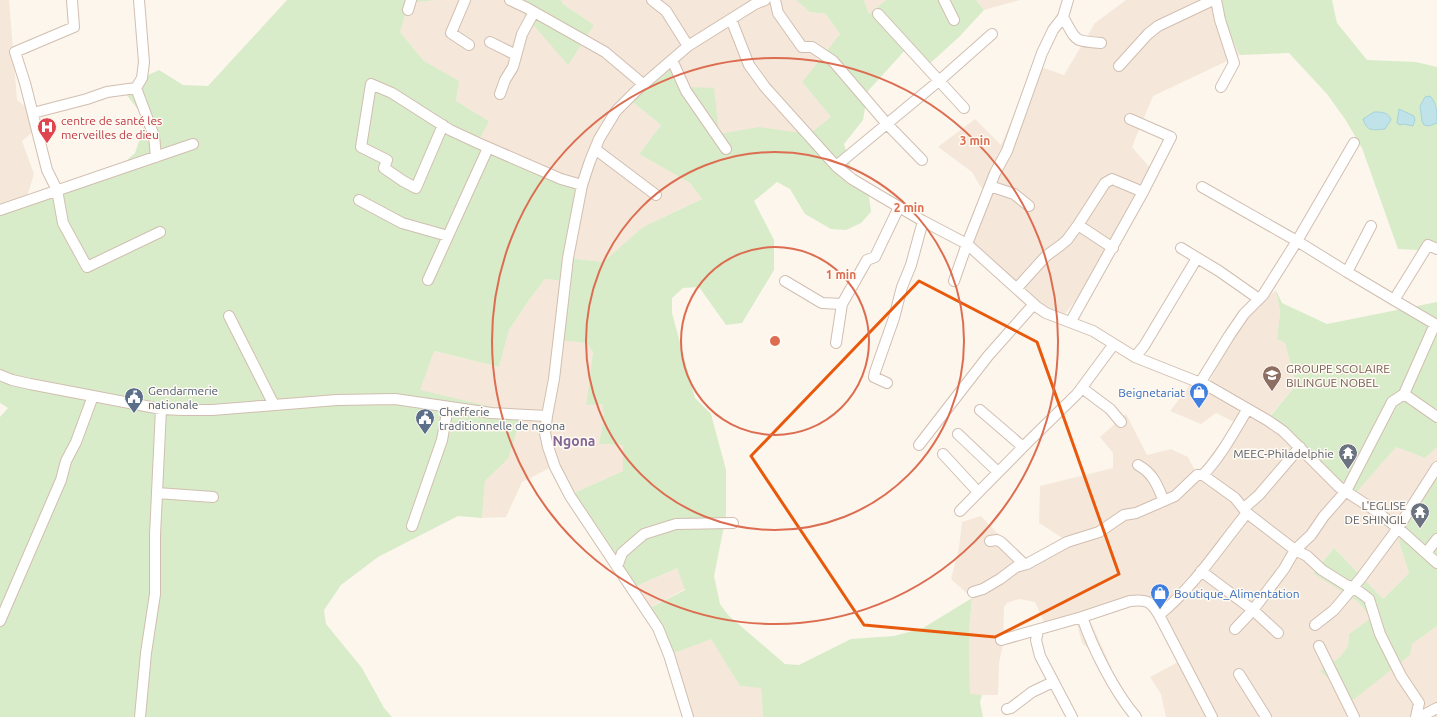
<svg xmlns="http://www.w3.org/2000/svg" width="1437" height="717" font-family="Ubuntu,sans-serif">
	<rect width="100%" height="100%" fill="#fdf6ec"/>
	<path fill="#f5e8da" d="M0,0h9l8,100 13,10 4,21 -12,10 12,33 -10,32 -24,8z
		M437,0h67l14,7 76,18 -31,-21 -2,-4h235l14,12 16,2 14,20 -38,48 29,35 -22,17h-90l-47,-74 -42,40 31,25 -22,29 51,29 12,16 -59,28 -40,35 -35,-4 -90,-115 11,-22 -33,-20 2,-20 -34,-20 -24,-29 9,-29z
		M864,0h22l-17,14z
		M976,0h44l-36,10z
		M1126,0h87l27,55 -87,41 -21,51 24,28 -43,79 -48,60 -2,4 -17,-5 -67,-59 -8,-15 18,-45 -9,-8 -8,-14 -34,-25 37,-28 26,26 34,-80 29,10 31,-52z
		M545,279l20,2 22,62 6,9 -7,53 16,-2 2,14 -5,27 24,1v26l-51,23 -16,-29 -34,17 -16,35 -24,1 3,-37 23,-22 -89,-69 14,-39 66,16 10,-37 20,-30z
		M1276,290l4,22 -3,27 8,4 11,42 -29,34 129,28 29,11 12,-11v30l-37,48 -1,17 10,31 -26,26 -49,-51 -21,24 45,30 13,17 -22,15 -1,12 -8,11 -20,14 92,-27 25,-18v91h-271l-5,-23 -11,-17 32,-17 -23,-45 -18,-16 -53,17 24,53 -30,-26 -5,-19 -33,-2 -9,-20 -16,-3 -12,4 -3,4 -1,38 -4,18 -1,32h-28l-1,-64 3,-33 -21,-19 8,-31 3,-26 19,-6 25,26 9,17 -7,13 59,-31 -28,-18 1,-37 73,-18v-15l-13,-16 26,-23 21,41 24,-6 17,8 9,18h6l35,-51 -22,-11 -15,11 -31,-13 24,-31 14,5 24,-51 12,-17z
		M677,568l8,21 -41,22 -14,-22z
		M711,638l29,48 21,1 2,30h-70l-24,-62z"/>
	<path fill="#d8ecc9" d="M287,0h150l-28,3 -9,29 24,29 35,20 -3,20 33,20 -11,22 104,42 -14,73 35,4 40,-35 59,-28 -12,-16 -51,-29 22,-29 -31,-25 42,-40 18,27 24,1 5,46 40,-7 50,7 22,-17 -29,-35 38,-48 -14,-20 -16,-2 -14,-12h68l5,14 17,-14h90l8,10 -25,27 -34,31 -18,-20 -39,43 -5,29 -19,24 8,28 17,25 2,15 -10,11 -15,7 -15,-1 -26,-15 -15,-25 -13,-7 -23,19 20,39v30l-32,53 -16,2 -27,-38 -16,1 -11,10v15l23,85 16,16 15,56v46l-12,60 6,28 9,12 56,48 14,1 52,-26 43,-3 29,-8 49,-30 -3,33 1,63 12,1 -2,7 3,15h-220l-2,-29 -21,-2 -29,-47 -42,16 -25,-44 41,-21 -8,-22 -47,21 -58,-95 51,-23v-26l-24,-1 5,-27 -2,-13 -16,1 7,-53 -6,-9 -28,-3 6,-59 -20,-2 -16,21 -20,30 -10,37 -65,-16 -14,39 102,24 -14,45 -23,22 -3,37 -24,-2 -80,41 -37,28 -17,25 2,14 36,44 22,40 8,9h-392v-300l8,-9 -8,-5v-189l108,-37 27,-24 11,-33 -20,-26 11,-14 22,-10 24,15 25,1z
		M504,0h57l2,4 31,21 -26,40 -50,-58z
		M1213,0h119l5,23 30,37 49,2 21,5v184l-39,-2 -36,-101 -17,-29 -18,-25 -38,-41 -49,2z
		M1276,290l6,13 45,21 110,-22v145l-12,11 -29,-11 -43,49 -86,-76 29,-35 -11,-42 -8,-4 3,-27z
		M1437,477v149l-25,18 -2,11 -57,45 -33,-29 20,-14 8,-11 1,-12 22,-16 -13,-16 -45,-29 21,-25 49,51 26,-26 -10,-31 1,-17z"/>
	<path fill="#bfe3e8" stroke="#a5d3da" d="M1430,96c7,7 7,16 7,27l-8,3 -5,-1 -2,-4 -2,-15 5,-9z
		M1399,109l15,7 1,4 -2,6 -10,-2 -3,1 -3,-2z
		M1374,112c7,0 15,0 17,8l-6,9c-12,1 -18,3 -22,-10z"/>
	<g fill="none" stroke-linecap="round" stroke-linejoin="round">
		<g stroke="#d1beb0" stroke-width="12">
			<path id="minor" d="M72,0l2,27 -59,25 10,31 22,87 10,20 6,33 24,44 73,-35
				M465,0l-14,33 18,12
				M510,0l17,8 78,44 38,32
				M652,0l14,11 22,35
				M775,0l3,13 24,34h10l21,14 54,63 35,36
				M944,0l10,20
				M1068,0l-5,17c14,24 9,24 38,26
				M1216,0l4,20 14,43 -13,24
				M408,10l3,-10
				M878,14l86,94
				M1063,17l-10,13 -11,23 -35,98 -12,22 -28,71 70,63 9,6 47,18 42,26 73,29 59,34 16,11 56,56 34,22 25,19 39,35
				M731,19l18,46 16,22 71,79 16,13 25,15 46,27 44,23 -13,37
				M490,42l26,13
				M672,60l14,31 40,58
				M1119,66l29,-32 10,-8 55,-26
				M136,88l18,48 2,21
				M500,94l5,-14 8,-13 9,-33 12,-22
				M33,113l54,-14 20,-7 29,-4 6,-10 2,-16 -5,-62
				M443,125l-27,63 -13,-7 -19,-13 3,-8 -26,-13 10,-63 21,9 58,37 28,13 83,36 21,6
				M595,149l61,46
				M836,166l104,-86 52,-46
				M990,186l24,8 15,12
				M1202,187l95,54 50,31 24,-46
				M359,200l43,23 46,13
				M0,210l193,-66
				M1078,225l35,23
				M1181,248l38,23 40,28
				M1347,272l47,28 34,-55 9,4
				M428,280l60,-132
				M785,281l37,22 20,1
				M1017,288l29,-32 15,-11 6,-5 11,-15 27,-42 7,-4 31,13
				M229,316l45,89
				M1071,321l72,-129 28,-55 -41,-18
				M836,343l6,-39 25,-44 8,-3 24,-50
				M1135,357l9,-11 53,-88
				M0,375l12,5 18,4 131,25 22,1h29l125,-10 58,-1 96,14 56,3
				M887,383l-13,-6 1,-5 19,-54 8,-31 9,-22 12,-44
				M1200,383l29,-47 15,-22 19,-19 34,-54 57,-98
				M1082,388l28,21 11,13
				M1404,394l33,23
				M980,410l43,37
				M958,434l40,38
				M919,445l69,-89 46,-52
				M943,454l35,38
				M1138,465c16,9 19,20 26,36
				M1203,475l32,23 12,15 48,37 12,6 15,14 24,15 7,2 16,12 11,35 21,42 18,27 -3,14
				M157,493l56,4
				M1244,508l15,-13 41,-48
				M960,511l70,-71 47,-46 37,-50
				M412,526l30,-86 6,-33
				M990,541l7,-1 4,2 23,22
				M1426,553l11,-14
				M617,567l5,-14 22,-19 32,-10 57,-1
				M1201,571l52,39 25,23
				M973,592l10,-3 17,-10 16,-12 11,-3 40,-22 32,-10 25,-17 12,-2 39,-17 22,-21h6c18,-19 31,-43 44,-65
				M1159,615c35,-28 60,-68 88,-102
				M0,621l61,-141 5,-19 10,-19 17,-46
				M1315,625l19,-15 27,-32 37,-50 39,-61
				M1235,629l18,-19 31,-41 11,-19 16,-15 13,-19 22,-25 46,-89 12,-8 31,-70 -41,-24
				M1038,631l-2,9 4,16 32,61
				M1001,640l81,-23
				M1319,646l35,71
				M1239,674l27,43
				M1007,709l4,-1 21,-16 21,-10
				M140,717l6,-64 9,-59v-59l6,-126
				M688,717l-19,-62 -11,-27 -88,-132 -15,-29 -7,-20 -3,-14 2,-17 7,-37 14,-121 4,-21 10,-52 8,-24 9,-22 17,-28 21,-21 51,-44 67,-42 10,-4
				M1136,717c-22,-26 -43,-68 -54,-100l48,-16c16,-2 21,0 29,14l53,102
				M1420,717l17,-9"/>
		</g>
		<use href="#minor" stroke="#fff" stroke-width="10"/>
	</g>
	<path fill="none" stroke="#e8590c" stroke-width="3" stroke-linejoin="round" d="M919,281l118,61 82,232 -124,63 -131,-12 -113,-169z"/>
	<g fill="none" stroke="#dc6d51" stroke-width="2">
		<circle cx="775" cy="341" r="94"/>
		<circle cx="775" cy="341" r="189"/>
		<circle cx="775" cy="341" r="283"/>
	</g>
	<defs>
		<g id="hospital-pin" transform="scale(1)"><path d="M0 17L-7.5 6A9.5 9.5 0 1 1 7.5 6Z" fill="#e0444e" stroke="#fffaf3"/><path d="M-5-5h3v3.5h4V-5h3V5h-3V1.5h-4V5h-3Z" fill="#fff"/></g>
		<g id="school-pin" transform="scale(1)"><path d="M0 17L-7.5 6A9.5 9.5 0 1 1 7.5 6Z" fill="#8d6e63" stroke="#fffaf3"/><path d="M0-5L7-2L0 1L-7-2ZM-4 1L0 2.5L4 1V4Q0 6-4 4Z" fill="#fff"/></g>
		<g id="shop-pin" transform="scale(1)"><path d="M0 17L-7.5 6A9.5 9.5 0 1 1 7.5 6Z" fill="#3f7fe0" stroke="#fffaf3"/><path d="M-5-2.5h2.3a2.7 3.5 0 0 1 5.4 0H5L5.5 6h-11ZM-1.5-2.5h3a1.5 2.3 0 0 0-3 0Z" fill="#fff"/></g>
		<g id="civic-pin" transform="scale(1)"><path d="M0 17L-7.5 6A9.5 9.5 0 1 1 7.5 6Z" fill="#5c6f8a" stroke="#fffaf3"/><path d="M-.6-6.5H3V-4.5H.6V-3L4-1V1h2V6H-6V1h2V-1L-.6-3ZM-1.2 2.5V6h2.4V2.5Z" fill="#fff"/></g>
		<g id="temple-pin" transform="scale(1)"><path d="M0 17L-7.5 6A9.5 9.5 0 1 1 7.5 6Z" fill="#6b7280" stroke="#fffaf3"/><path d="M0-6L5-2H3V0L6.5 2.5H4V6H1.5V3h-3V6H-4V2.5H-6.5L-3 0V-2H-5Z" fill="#fff"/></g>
	</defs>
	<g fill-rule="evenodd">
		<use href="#hospital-pin" x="47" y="127"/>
		<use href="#school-pin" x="1272" y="375"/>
		<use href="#shop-pin" x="1199" y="392"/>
		<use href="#civic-pin" x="134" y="397"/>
		<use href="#civic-pin" x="425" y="418"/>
		<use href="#temple-pin" x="1348" y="453"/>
		<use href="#temple-pin" x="1420" y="512"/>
		<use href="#shop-pin" x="1160" y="593"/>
	</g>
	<g text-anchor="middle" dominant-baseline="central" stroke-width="3" stroke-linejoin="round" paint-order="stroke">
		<g font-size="12" fill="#be3a42" stroke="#fffaf3" text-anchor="start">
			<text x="61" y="120">centre de santé les<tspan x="61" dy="14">merveilles de dieu</tspan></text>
		</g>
		<g font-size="12" fill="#785e54" stroke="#fffaf3" text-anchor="start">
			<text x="1286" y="368">GROUPE SCOLAIRE<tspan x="1286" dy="14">BILINGUE NOBEL</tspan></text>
		</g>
		<g font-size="12" fill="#4e5e75" stroke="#fffaf3" text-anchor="start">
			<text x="148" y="390">Gendarmerie<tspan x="148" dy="14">nationale</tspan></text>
			<text x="439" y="411">Chefferie<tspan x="439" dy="14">traditionnelle de ngona</tspan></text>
		</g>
		<g font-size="12" fill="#366cbe" stroke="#fffaf3" text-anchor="end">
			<text x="1185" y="392">Beignetariat</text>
			<text x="1174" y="593" text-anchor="start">Boutique_Alimentation</text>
		</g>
		<g font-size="12" fill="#5b616d" stroke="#fffaf3" text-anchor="end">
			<text x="1334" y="453">MEEC-Philadelphie</text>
			<text x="1406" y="505">L'EGLISE<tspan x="1406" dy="14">DE SHINGIL</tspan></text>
		</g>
		<g font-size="14" font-weight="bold" fill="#846695" stroke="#fffaf3">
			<text x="574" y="441">Ngona</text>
		</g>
	</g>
	<circle cx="775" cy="341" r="6" fill="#dc6d51" stroke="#fffaf3" stroke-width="2"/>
	<g font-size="12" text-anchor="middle" font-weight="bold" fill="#dc6d51" stroke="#fffaf3" stroke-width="3" stroke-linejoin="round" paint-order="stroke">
		<text x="975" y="145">3 min</text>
		<text x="909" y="212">2 min</text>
		<text x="841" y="279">1 min</text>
	</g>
</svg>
